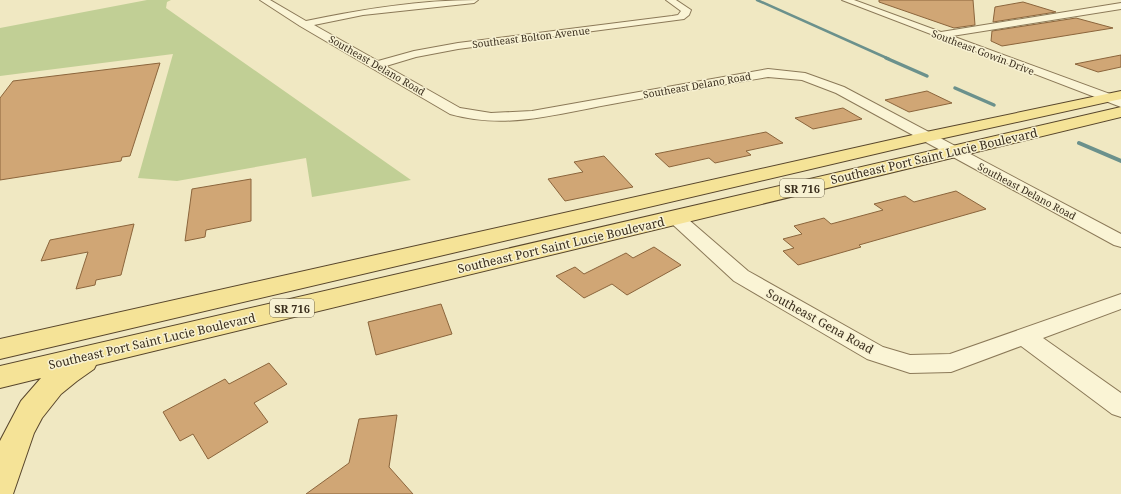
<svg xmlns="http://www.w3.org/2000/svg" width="1121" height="494" font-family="'Noto Serif',serif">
	<rect width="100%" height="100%" fill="#f0e8c2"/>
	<path fill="#c1cf95" d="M147,0h24l-4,2 -1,6 245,172 -99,17 -6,-39 -129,23 -39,-3 35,-124 -173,22v-48z"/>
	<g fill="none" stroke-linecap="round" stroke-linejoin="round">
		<path stroke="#6b918c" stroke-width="2.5" d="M757,0l132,59"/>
		<path stroke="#6b918c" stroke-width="3.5" d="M886,58l41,18
			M955,88l39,17"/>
		<path stroke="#6b918c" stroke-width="4" d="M1079,143l42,18"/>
	</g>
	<path fill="#d0a675" stroke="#8b653c" d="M879,0h94l2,25 -21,3 -75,-26z
		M1023,2l33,10 -63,10 2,-15z
		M1076,18l37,10 -111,18 -11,-5 1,-10z
		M1121,55v12l-23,5 -23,-8z
		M160,63l-30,93 -8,1 -1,4 -121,19v-82l13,-17z
		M927,91l25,12 -43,9 -24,-12z
		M843,108l19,11 -49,10 -18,-11z
		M766,132l17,11 -37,8 5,4 -36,8 -6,-5 -40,9 -14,-13z
		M604,156l29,31 -68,14 -17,-22 35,-7 -9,-10z
		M251,179v42l-45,9 -1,7 -20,4 7,-52z
		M956,191l30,18 -127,36 2,2 -63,18 -15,-14 11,-3 -11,-9 19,-5 -8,-8 30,-8 7,6 52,-14 -9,-6 31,-8 9,6z
		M134,224l-13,51 -25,5 -1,5 -19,4 12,-37 -47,9 9,-21z
		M654,247l27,18 -54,30 -15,-11 -28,14 -28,-22 19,-9 9,7 42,-21 7,5z
		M441,304l11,30 -76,21 -8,-33z
		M269,363l18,21 -33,19 14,19 -60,37 -15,-25 -13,7 -17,-29 62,-33 4,5z
		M397,415l-8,52 24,27h-107l43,-31 10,-44z"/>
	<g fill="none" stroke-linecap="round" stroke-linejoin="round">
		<g stroke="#8b7958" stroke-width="2">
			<path id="minor" d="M260,0h10l36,21c57,-12 114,-21 172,-21l-4,3 -111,12 -49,10 64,36 36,-10 44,-8 214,-27 6,-1 3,-4 -15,-11h10l15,10 -2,5 -5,4 -226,30 -42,8 -30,9 74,42 31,5 41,-2 236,-42 37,4 39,14 277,147v13l-7,-2 -278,-152 -34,-13 -34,-3c-52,9 -104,17 -156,27 -56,10 -105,26 -162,10l-150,-88z
				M842,0h12l87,32 180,-29v6l-169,27 169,62v9z
				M676,213l6,1 66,57 135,76 27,8 40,-1 171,-60v15l-78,29 78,55v24l-9,-3 -91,-68 -70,26 -41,1 -43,-14 -133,-78 -64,-59 -3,-4 3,-4z"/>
		</g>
		<g stroke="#58462c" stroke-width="2">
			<path id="major" d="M1121,91v8l-195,43 -926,217v-20l926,-207z
				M1121,107v10l-1025,248 -2,4 -17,12 -16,13 -19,24 -8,15 -21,61h-13v-53l21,-40 20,-23 -41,10v-22z"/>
		</g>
		<use href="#minor" fill="#faf4d5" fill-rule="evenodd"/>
		<use href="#major" fill="#f5e397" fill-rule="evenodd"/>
	</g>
	<g text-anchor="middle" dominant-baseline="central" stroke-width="3" stroke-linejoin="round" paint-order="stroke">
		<g font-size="10" fill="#3a2e1d" stroke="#f7f1d2">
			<text transform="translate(531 37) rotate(-7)">Southeast Bolton Avenue</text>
			<text transform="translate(983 52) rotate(21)">Southeast Gowin Drive</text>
			<text transform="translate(377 65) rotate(30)">Southeast Delano Road</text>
			<text transform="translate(697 85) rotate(-10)">Southeast Delano Road</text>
			<text transform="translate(1027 191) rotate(28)">Southeast Delano Road</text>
		</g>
		<g fill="#f7f1d2" stroke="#736853" stroke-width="1">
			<rect x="780" y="179" width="44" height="18" rx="3"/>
			<rect x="270" y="299" width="44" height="18" rx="3"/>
		</g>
		<g font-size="11" font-weight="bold" fill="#3a2e1d">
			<text x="802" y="188">SR 716</text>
			<text x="292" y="308">SR 716</text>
		</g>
		<g font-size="12" fill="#3a2e1d" stroke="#f7f1d2">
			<text transform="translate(934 156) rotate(-13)">Southeast Port Saint Lucie Boulevard</text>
			<text transform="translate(561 245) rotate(-13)">Southeast Port Saint Lucie Boulevard</text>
			<text transform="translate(820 321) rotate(29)">Southeast Gena Road</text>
			<text transform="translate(152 341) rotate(-13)">Southeast Port Saint Lucie Boulevard</text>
		</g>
	</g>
</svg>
